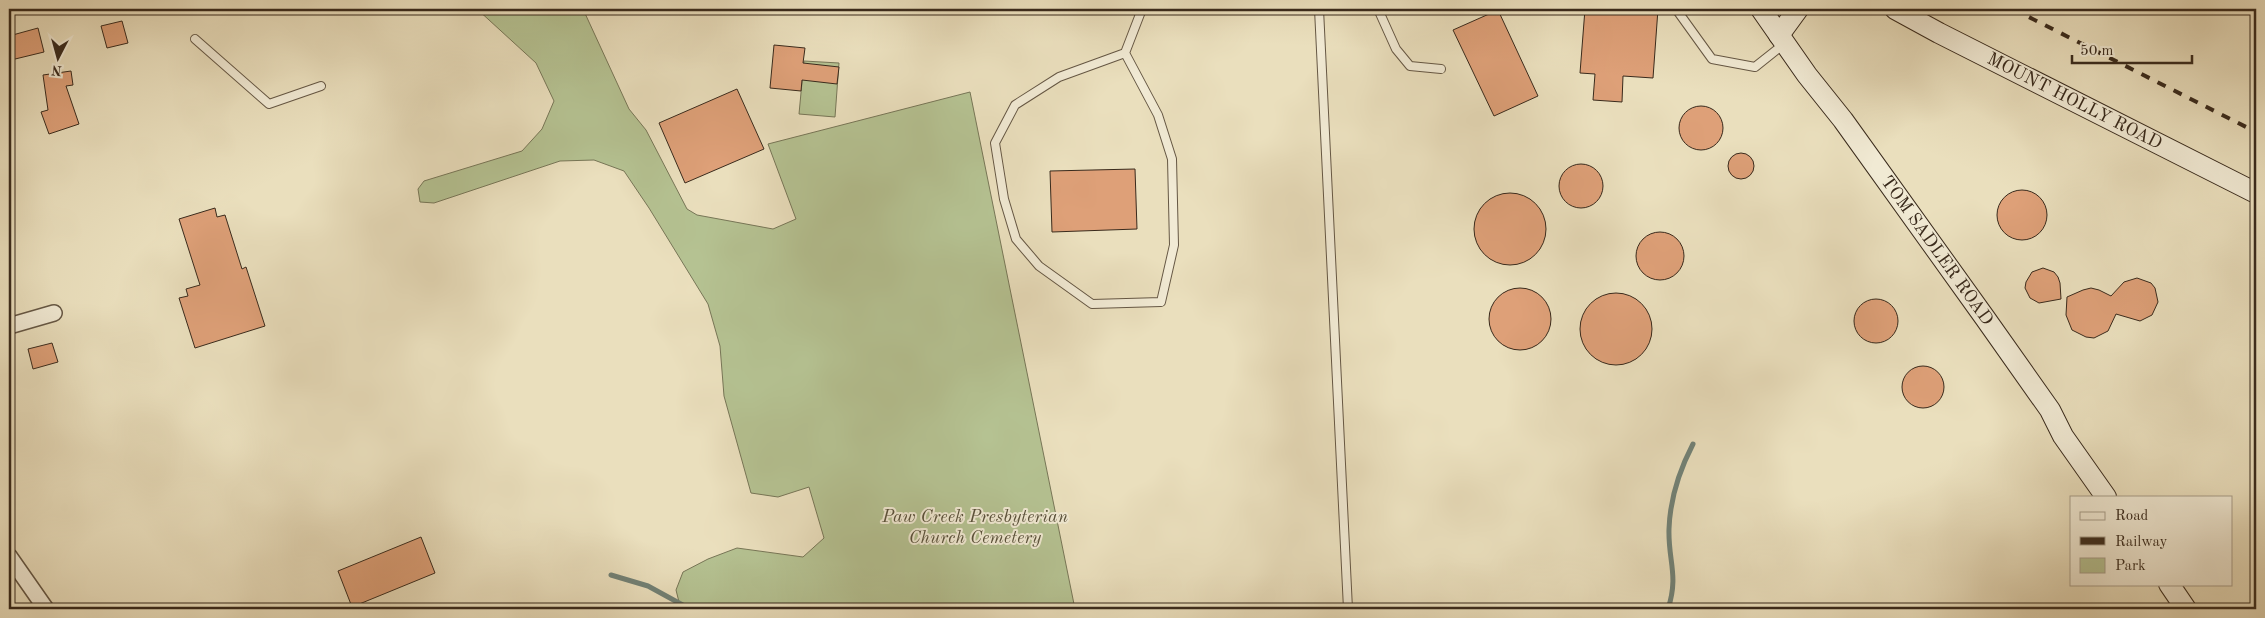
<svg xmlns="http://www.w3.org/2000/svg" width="2265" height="618" font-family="'Old Standard TT',serif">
	<rect width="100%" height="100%" fill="#eadfbd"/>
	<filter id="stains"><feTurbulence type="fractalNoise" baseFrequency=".004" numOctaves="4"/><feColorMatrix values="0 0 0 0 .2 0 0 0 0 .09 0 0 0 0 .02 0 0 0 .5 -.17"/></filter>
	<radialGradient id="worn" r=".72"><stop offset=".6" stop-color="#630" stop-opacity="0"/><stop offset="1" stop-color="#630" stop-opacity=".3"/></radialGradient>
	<path fill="#b5c292" stroke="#777657" d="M477,9h106l46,100 17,21 41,79 10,6 76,14 23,-10 -28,-75 202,-52 105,517h-400l4,-7 -3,-12 7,-18 25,-13 29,-11 66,9 21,-19 -15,-51 -31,10 -27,-4 -27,-97 -4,-50 -12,-42 -59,-96 -25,-37 -30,-11 -34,1 -126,42 -14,-1 -2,-13 6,-8 98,-30 20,-22 12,-28 -18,-38z
		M804,61l35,2 -4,54 -36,-3z"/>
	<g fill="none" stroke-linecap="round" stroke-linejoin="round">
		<path stroke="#728277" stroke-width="5" d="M611,575l37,11 42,23
			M1668,609c11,-34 0,-48 1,-80 1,-30 10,-58 24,-85"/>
	</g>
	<path fill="#dea078" stroke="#392a1c" d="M1585,9h73l-5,69 -30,-2 -1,26 -29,-2 2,-26 -15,-1z
		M1498,10l40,86 -44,20 -41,-86z
		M122,21l6,22 -21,5 -6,-22z
		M38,28l6,24 -33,8 -2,-24z
		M774,45l31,3 -2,15 36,4 -2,17 -35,-4 -1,11 -31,-3z
		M71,71l2,14 -7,1 13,38 -30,10 -8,-22 7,-2 -5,-35z
		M737,89l27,60 -79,34 -26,-60z
		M1679 128a22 22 0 1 1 44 0a22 22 0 1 1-44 0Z
		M1728 166a13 13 0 1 1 26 0a13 13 0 1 1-26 0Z
		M1559 186a22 22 0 1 1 44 0a22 22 0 1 1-44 0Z
		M1135,169l2,60 -85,3 -2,-61z
		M1997 215a25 25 0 1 1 50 0a25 25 0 1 1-50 0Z
		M1474 229a36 36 0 1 1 72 0a36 36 0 1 1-72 0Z
		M215,208l2,9 8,-2 17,54 4,-2 19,59 -70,22 -16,-50 9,-2 -2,-7 14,-4 -21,-66z
		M1636 256a24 24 0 1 1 48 0a24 24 0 1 1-48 0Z
		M2043,268l11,4 4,5 2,6 1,16 -22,4 -9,-5 -5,-10 1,-6 6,-10z
		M2137,278l14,5 4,5 3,14 -6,13 -12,6 -24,-7 -8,17 -14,7 -8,-1 -14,-7 -6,-15 1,-18 16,-7 8,-2 8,2 12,6 13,-14z
		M1489 319a31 31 0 1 1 62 0a31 31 0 1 1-62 0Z
		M1580 329a36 36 0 1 1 72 0a36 36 0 1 1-72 0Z
		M1854 321a22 22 0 1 1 44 0a22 22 0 1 1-44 0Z
		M52,343l6,19 -25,7 -5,-20z
		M1902 387a21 21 0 1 1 42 0a21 21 0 1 1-42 0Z
		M421,537l14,36 -83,34 -14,-36z"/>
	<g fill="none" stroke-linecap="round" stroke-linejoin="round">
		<g stroke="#655744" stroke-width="10">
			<path id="lane" d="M1319,9l29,600
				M1378,9l18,40 14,17 31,3
				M1676,9l36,50 43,8 29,-23
				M195,39l74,65 52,-18
				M1125,53l-66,24 -44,28 -20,38 9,56 12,40 23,27 53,38 69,-2 13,-57 -2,-86 -14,-44 -33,-62 17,-44"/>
		</g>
		<g stroke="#655744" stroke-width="18">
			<path id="street" d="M9,326l45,-13
				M9,556l37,53"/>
		</g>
		<g stroke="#392a1c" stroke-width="22">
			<g id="secondary">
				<path id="s1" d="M1761,9l46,66 36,45 142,198 65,92 13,26 43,61"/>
				<path id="s2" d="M1895,9l44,24 317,160"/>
				<path d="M1779,35l19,-26"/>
				<path d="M2169,584l17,25"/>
			</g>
		</g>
		<use href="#lane" stroke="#f1ead4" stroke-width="8"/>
		<use href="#street" stroke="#f1ead4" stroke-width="15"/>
		<use href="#secondary" stroke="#f1ead4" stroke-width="20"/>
		<path stroke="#392a1c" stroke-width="4" stroke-dasharray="9 9" stroke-linecap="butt" d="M2013,9l243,123"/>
	</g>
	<g text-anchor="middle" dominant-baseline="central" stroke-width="4" stroke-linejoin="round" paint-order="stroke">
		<g font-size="18" fill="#392a1c" stroke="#f1ead4">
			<text stroke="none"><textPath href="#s2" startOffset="202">MOUNT HOLLY ROAD</textPath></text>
			<text stroke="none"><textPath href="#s1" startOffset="299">TOM SADLER ROAD</textPath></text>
		</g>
		<g font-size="18" font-style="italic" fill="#58503a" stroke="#f1ead4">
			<text x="975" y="517">Paw Creek Presbyterian<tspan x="975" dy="21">Church Cemetery</tspan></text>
		</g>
	</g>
	<rect width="2265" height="618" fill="none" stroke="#eadfbd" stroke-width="30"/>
	<rect x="10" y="10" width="2245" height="598" fill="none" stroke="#392a1c" stroke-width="2.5"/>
	<rect x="15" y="15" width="2235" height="588" fill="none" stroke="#392a1c"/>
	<rect x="2070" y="496" width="162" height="90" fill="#f1ead4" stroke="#a79d8a"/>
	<rect x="2080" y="512" width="25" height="8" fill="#f1ead4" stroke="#a79d8a"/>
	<text x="2115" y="520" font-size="15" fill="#392a1c">Road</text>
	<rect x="2080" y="537" width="25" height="8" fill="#392a1c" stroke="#a79d8a"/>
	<text x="2115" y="546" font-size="15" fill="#392a1c">Railway</text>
	<rect x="2080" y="558" width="25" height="15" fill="#b5c292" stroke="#a79d8a"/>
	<text x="2115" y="570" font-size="15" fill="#392a1c">Park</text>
	<g transform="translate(58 58) rotate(186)" stroke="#f1ead4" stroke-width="4" paint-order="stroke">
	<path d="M0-4L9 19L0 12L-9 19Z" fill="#392a1c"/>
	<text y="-8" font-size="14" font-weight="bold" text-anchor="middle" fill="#392a1c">N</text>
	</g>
	<path d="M2072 55v8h120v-8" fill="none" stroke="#392a1c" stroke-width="2.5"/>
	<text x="2080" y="55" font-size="15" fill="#392a1c" stroke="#f1ead4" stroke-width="4" paint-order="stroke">50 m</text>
	<rect width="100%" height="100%" filter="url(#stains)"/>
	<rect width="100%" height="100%" fill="url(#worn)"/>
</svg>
